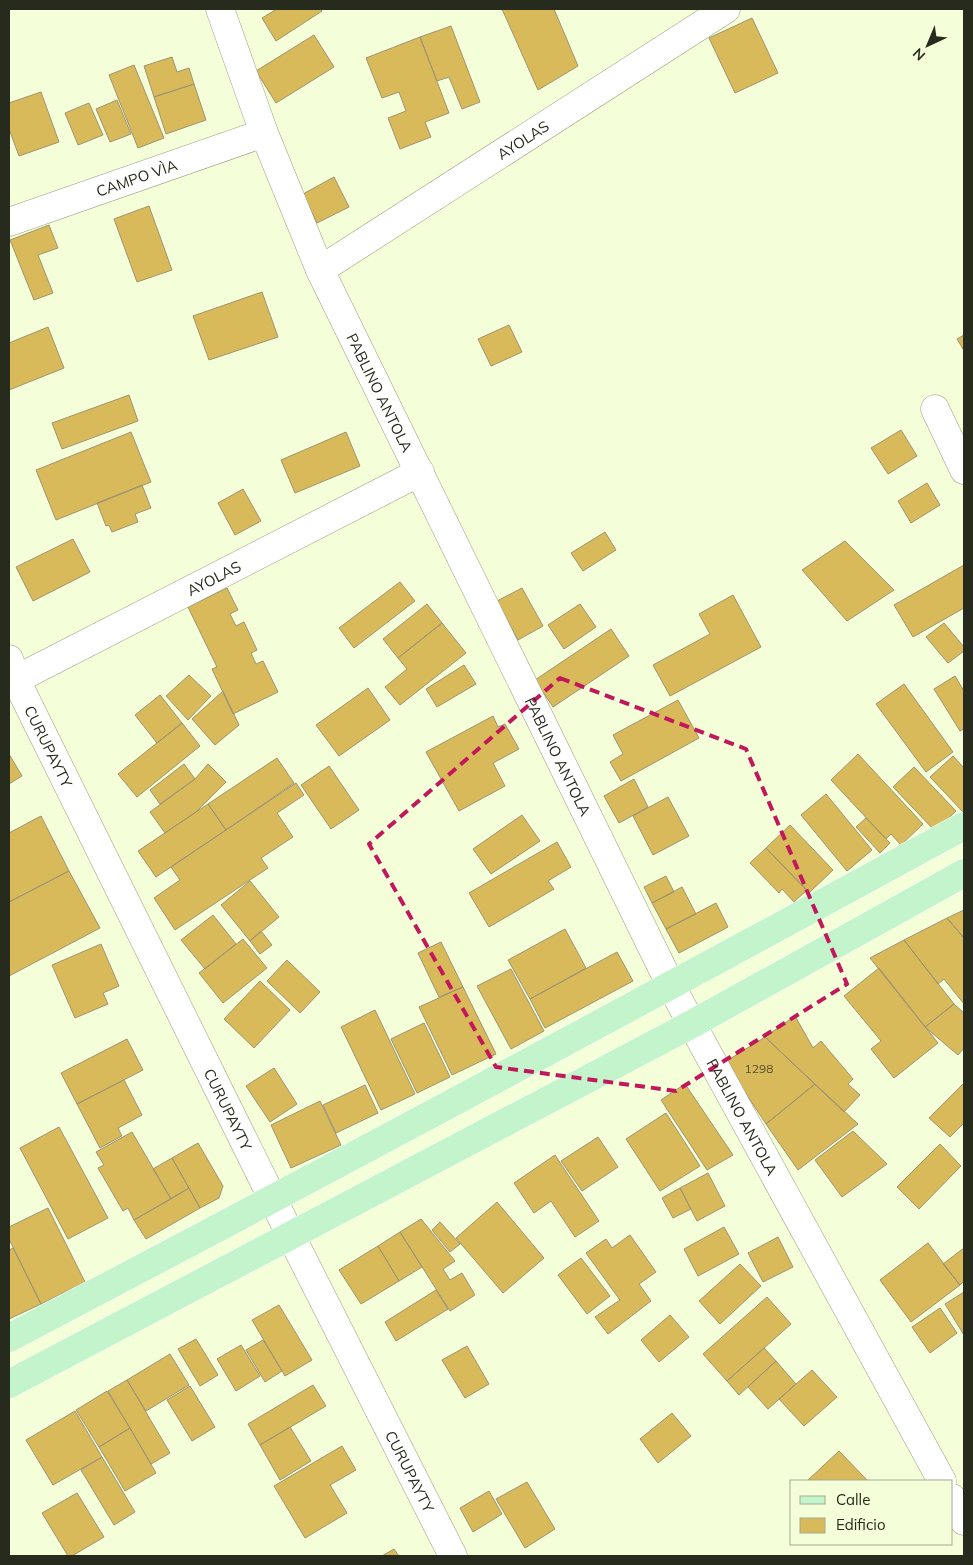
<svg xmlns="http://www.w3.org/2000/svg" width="973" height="1565" font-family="Mulish,sans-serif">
	<rect width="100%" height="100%" fill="#f4fed9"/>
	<path fill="#d9ba5b" stroke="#9f9372" d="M277,9h43l2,2 -46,30 -14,-23z
		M502,9h52l24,57 -40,24z
		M752,18l26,55 -43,20 -26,-55z
		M451,26l29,76 -18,7 -13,-32 -12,4 -17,-44z
		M314,35l20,32 -58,36 -20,-32z
		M420,37l29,76 -24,9 6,15 -31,12 -12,-31 18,-7 -7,-19 -17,6 -16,-40z
		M172,57l5,15 12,-4 5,16 -40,13 -10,-31z
		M134,65l30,73 -26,10 -29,-73z
		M194,84l12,36 -40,14 -12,-37z
		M41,92l18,50 -40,14 -10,-27v-26z
		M117,100l14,34 -21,8 -14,-33z
		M89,103l14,32 -25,10 -13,-32z
		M334,177l15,30 -32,16 -14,-29z
		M149,206l23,64 -35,12 -23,-63z
		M49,225l9,23 -20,7 15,38 -19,7 -24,-60z
		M262,292l16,45 -69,23 -16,-44z
		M509,325l13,27 -31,14 -13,-27z
		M48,327l16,41 -55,22v-47z
		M964,335v13l-1,1 -6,-10z
		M129,395l9,26 -76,28 -10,-26z
		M901,430l16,26 -29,18 -17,-26z
		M131,432l20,50 -95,38 -20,-50z
		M346,432l14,34 -65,27 -14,-33z
		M927,483l13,22 -29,18 -13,-22z
		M142,485l9,23 -16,6 3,8 -26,10 -3,-7 -3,1 -9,-23z
		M243,489l18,32 -26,14 -17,-32z
		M605,532l11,18 -33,21 -12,-18z
		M73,539l17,33 -57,29 -17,-34z
		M845,541l49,49 -47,31 -45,-51z
		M964,565v43l-51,29 -19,-32z
		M400,582l15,19 -61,47 -15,-20z
		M227,588l11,22 -8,4 6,12 8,-4 13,28 -6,3 5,11 7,-3 15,31 -45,22 -21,-45 5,-2 -29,-60z
		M522,588l21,38 -25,14 -21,-39z
		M733,595l28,52 -91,49 -17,-31 57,-31 -11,-20z
		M427,604l15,19 -44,35 -15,-19z
		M580,604l16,23 -32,22 -16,-24z
		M442,623l24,30 -66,52 -15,-18 22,-18 -9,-11z
		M944,623l20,24v4l-16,12 -22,-26z
		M611,629l18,27 -76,51 -18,-27z
		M464,665l12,19 -39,23 -11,-18z
		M189,675l22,21 -23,24 -22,-24z
		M955,676l9,15v38l-4,2 -26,-42z
		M904,684l49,68 -27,20 -50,-68z
		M368,688l22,32 -51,36 -23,-31z
		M223,691l16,34 -24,20 -23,-26z
		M160,695l22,28 -25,20 -22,-28z
		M678,700l21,38 -78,43 -11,-19 13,-8 -10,-19z
		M493,716l5,11 7,-3 14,25 -26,14 12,23 -46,25 -33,-59z
		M182,723l18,23 -63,51 -19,-23z
		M9,754l13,22 -13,8z
		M858,754l65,70 -22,21 -10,-11 -5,5 -55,-59z
		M953,756l11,12v43l-1,1 -33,-35z
		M277,758l17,25 -68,47 -18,-26z
		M184,764l11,15 -35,25 -10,-14z
		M208,764l18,18 -30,30 -31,21 -15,-21 45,-33z
		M329,766l30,44 -28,19 -30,-44z
		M914,767l42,44 -21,20 -42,-44z
		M634,779l14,28 -29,16 -15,-27z
		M296,783l8,12 -27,18 16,24 -32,21 7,10 -93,62 -21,-32 26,-18 -9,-13z
		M826,794l46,56 -25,21 -46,-56z
		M668,797l21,39 -36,19 -20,-39z
		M208,804l18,26 -70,47 -18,-26z
		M522,815l18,26 -49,33 -18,-25z
		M41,816l28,55 -60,31v-69z
		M866,818l24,25 -10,10 -24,-26z
		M790,825l43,45 -24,23 -43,-45z
		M557,842l14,25 -23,14 6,8 -65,38 -20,-34z
		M766,848l41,42 -13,12 -12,-13 -3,4 -29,-30z
		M69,871l31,57 -91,48v-74z
		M666,876l8,16 -22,11 -8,-16z
		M250,881l29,36 -29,24 -29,-36z
		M682,887l14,27 -30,15 -14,-26z
		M716,903l12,24 -49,26 -13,-24z
		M964,910v28l-17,-20z
		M213,915l23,29 -31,25 -24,-29z
		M947,918l17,20v66l-20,-25 -6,5 -34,-44z
		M565,929l21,39 -56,31 -22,-39z
		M261,931l11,14 -12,9 -10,-13z
		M243,939l24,29 -44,35 -24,-30z
		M904,940l50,64 -29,23 -55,-69z
		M441,942l22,45 -24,10 -21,-44z
		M101,944l18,42 -16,7 5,11 -33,14 -23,-53z
		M617,952l16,29 -88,47 -15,-29z
		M287,960l33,32 -20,21 -33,-32z
		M879,968l59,75 -44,35 -23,-29 10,-8 -37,-45z
		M511,969l33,62 -33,18 -34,-63z
		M260,981l30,29 -36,38 -30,-29z
		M463,987l33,67 -44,21 -33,-68z
		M954,1004l10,9v35l-6,7 -33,-28z
		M375,1010l40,84 -34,16 -40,-83z
		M795,1016l18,32 8,-7 32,38 -5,5 12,11 -16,17 -79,-75z
		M424,1023l26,54 -33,16 -26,-54z
		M765,1037l50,47 -49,40 -41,-62z
		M127,1039l16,31 -66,34 -16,-31z
		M274,1068l23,36 -27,18 -24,-36z
		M124,1080l18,35 -24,13 4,8 -22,12 -23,-44z
		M964,1083v40l-14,14 -21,-19z
		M685,1084l48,71 -26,15 -46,-70z
		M815,1084l43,40 -60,46 -32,-46z
		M365,1085l13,28 -42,20 -13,-28z
		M320,1101l21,44 -50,23 -20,-43z
		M666,1113l34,53 -40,25 -34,-52z
		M59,1127l49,91 -40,21 -48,-91z
		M853,1131l34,33 -45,33 -27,-37z
		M132,1132l39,67 -37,21 -6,-12 -5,3 -25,-43 6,-3 -8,-13z
		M598,1137l20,30 -36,24 -21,-30z
		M198,1143l25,43 -4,12 -19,10 -28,-50z
		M940,1144l21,22 -42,43 -22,-22z
		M555,1155l44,66 -24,16 -24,-36 -17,12 -20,-30z
		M172,1158l17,30 -18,11 -18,-30z
		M708,1173l17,33 -28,15 -17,-33z
		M189,1188l11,20 -54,31 -12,-19z
		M680,1188l11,21 -18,9 -11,-20z
		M497,1202l47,56 -41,35 -47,-55z
		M48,1208l37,74 -44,22 -32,-65v-12z
		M421,1219l34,42 -12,8 7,11 12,-7 13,22 -25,16 -50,-79z
		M440,1222l20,22 -10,8 -18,-22z
		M724,1227l15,27 -41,22 -14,-27z
		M400,1232l22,35 -23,14 -21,-35z
		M630,1235l26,37 -17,12 12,17 -43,33 -13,-17 25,-17 -34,-47 20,-14 6,9z
		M778,1237l15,30 -30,15 -15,-29z
		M928,1243l32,42 -49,37 -31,-42z
		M378,1246l21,35 -38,23 -22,-34z
		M13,1248l28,56 -32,15v-69z
		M964,1248v33l-4,4 -17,-21z
		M581,1258l29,38 -23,18 -29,-39z
		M740,1264l21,22 -41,38 -21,-23z
		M436,1290l12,19 -52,32 -11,-19z
		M964,1292v43l-19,-31z
		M767,1297l24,27 -64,57 -24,-27z
		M279,1305l33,55 -27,16 -33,-56z
		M940,1308l17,25 -27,20 -18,-26z
		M670,1315l19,22 -30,25 -18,-22z
		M196,1339l22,36 -18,11 -22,-37z
		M263,1340l19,31 -17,11 -19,-32z
		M241,1345l19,31 -24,15 -19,-32z
		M467,1346l22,38 -24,14 -23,-38z
		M764,1348l12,13 -37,34 -12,-14z
		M170,1354l19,31 -43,26 -19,-31z
		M776,1361l20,23 -28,25 -20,-22z
		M812,1370l25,27 -33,29 -25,-27z
		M127,1380l43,73 -19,11 -43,-73z
		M313,1385l13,21 -66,39 -12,-21z
		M190,1386l25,41 -23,14 -25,-41z
		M107,1391l23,37 -31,19 -23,-37z
		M75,1411l27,46 -49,28 -27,-45z
		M672,1413l19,23 -33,27 -18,-24z
		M290,1427l21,34 -31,19 -20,-35z
		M130,1428l26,45 -31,18 -26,-44z
		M342,1446l14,24 -26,15 17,28 -42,25 -31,-52z
		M839,1451l29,30h-61z
		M102,1457l33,55 -21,13 -33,-55z
		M527,1482l28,47 -30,19 -29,-49z
		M489,1491l13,23 -29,18 -13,-24z
		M77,1493l27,44 -32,19h-4l-26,-43z
		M394,1549l5,7h-17z"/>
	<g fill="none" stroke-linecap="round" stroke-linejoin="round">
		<g stroke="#96a07e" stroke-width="29">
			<g id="minor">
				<path id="s1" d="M220,9l44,124 56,137 351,716 271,495"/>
				<path id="s2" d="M9,222l255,-89"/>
				<path id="s3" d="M320,270l406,-261"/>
				<path d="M935,409l29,61"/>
				<path id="s4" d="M9,659l7,21 275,556 162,320"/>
				<path id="s5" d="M9,683l411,-211"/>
				<path d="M952,1498l12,23"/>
			</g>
		</g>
		<g stroke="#fff" stroke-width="29">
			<path id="major" d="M9,1338c320,-168 638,-339 955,-512
				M9,1384l683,-360 272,-151"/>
		</g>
		<use href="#minor" stroke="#fff" stroke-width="28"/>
		<use href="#major" stroke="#c4f4cb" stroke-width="28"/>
	</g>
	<path fill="none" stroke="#c2185b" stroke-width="4" stroke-dasharray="10 6" stroke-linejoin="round" d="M560,678l186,71 101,235 -171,107 -180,-24 -127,-223z"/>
	<g text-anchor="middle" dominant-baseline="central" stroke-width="5" stroke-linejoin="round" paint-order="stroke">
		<g font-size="12" fill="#544f2c">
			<text x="759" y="1068">1298</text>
		</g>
		<g font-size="15" fill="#272b1d" stroke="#f4fed9">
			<text stroke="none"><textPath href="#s3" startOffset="241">AYOLAS</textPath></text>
			<text stroke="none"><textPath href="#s2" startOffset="135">CAMPO VÌA</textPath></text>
			<text stroke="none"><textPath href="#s1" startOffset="416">PABLINO ANTOLA</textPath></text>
			<text stroke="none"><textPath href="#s5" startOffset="230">AYOLAS</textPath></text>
			<text stroke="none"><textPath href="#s4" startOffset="96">CURUPAYTY</textPath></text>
			<text stroke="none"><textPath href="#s1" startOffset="821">PABLINO ANTOLA</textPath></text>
			<text stroke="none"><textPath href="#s4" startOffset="501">CURUPAYTY</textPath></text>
			<text stroke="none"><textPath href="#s1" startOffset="1226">PABLINO ANTOLA</textPath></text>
			<text stroke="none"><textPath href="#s4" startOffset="906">CURUPAYTY</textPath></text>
		</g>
	</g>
	<rect width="973" height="1565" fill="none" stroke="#272b1d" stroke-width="20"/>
	<rect x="790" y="1480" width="162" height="65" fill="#f4fed9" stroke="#a2aa8e"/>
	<rect x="800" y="1496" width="25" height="8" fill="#c4f4cb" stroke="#a2aa8e"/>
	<text x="836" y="1505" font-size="15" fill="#272b1d">Calle</text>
	<rect x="800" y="1518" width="25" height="15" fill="#d9ba5b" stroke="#a2aa8e"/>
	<text x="836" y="1530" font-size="15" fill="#272b1d">Edificio</text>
	<g transform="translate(928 45) rotate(224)" stroke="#f4fed9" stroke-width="4" paint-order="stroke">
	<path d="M0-4L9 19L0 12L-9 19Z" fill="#272b1d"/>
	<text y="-8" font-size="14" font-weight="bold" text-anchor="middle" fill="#272b1d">N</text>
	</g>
</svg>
